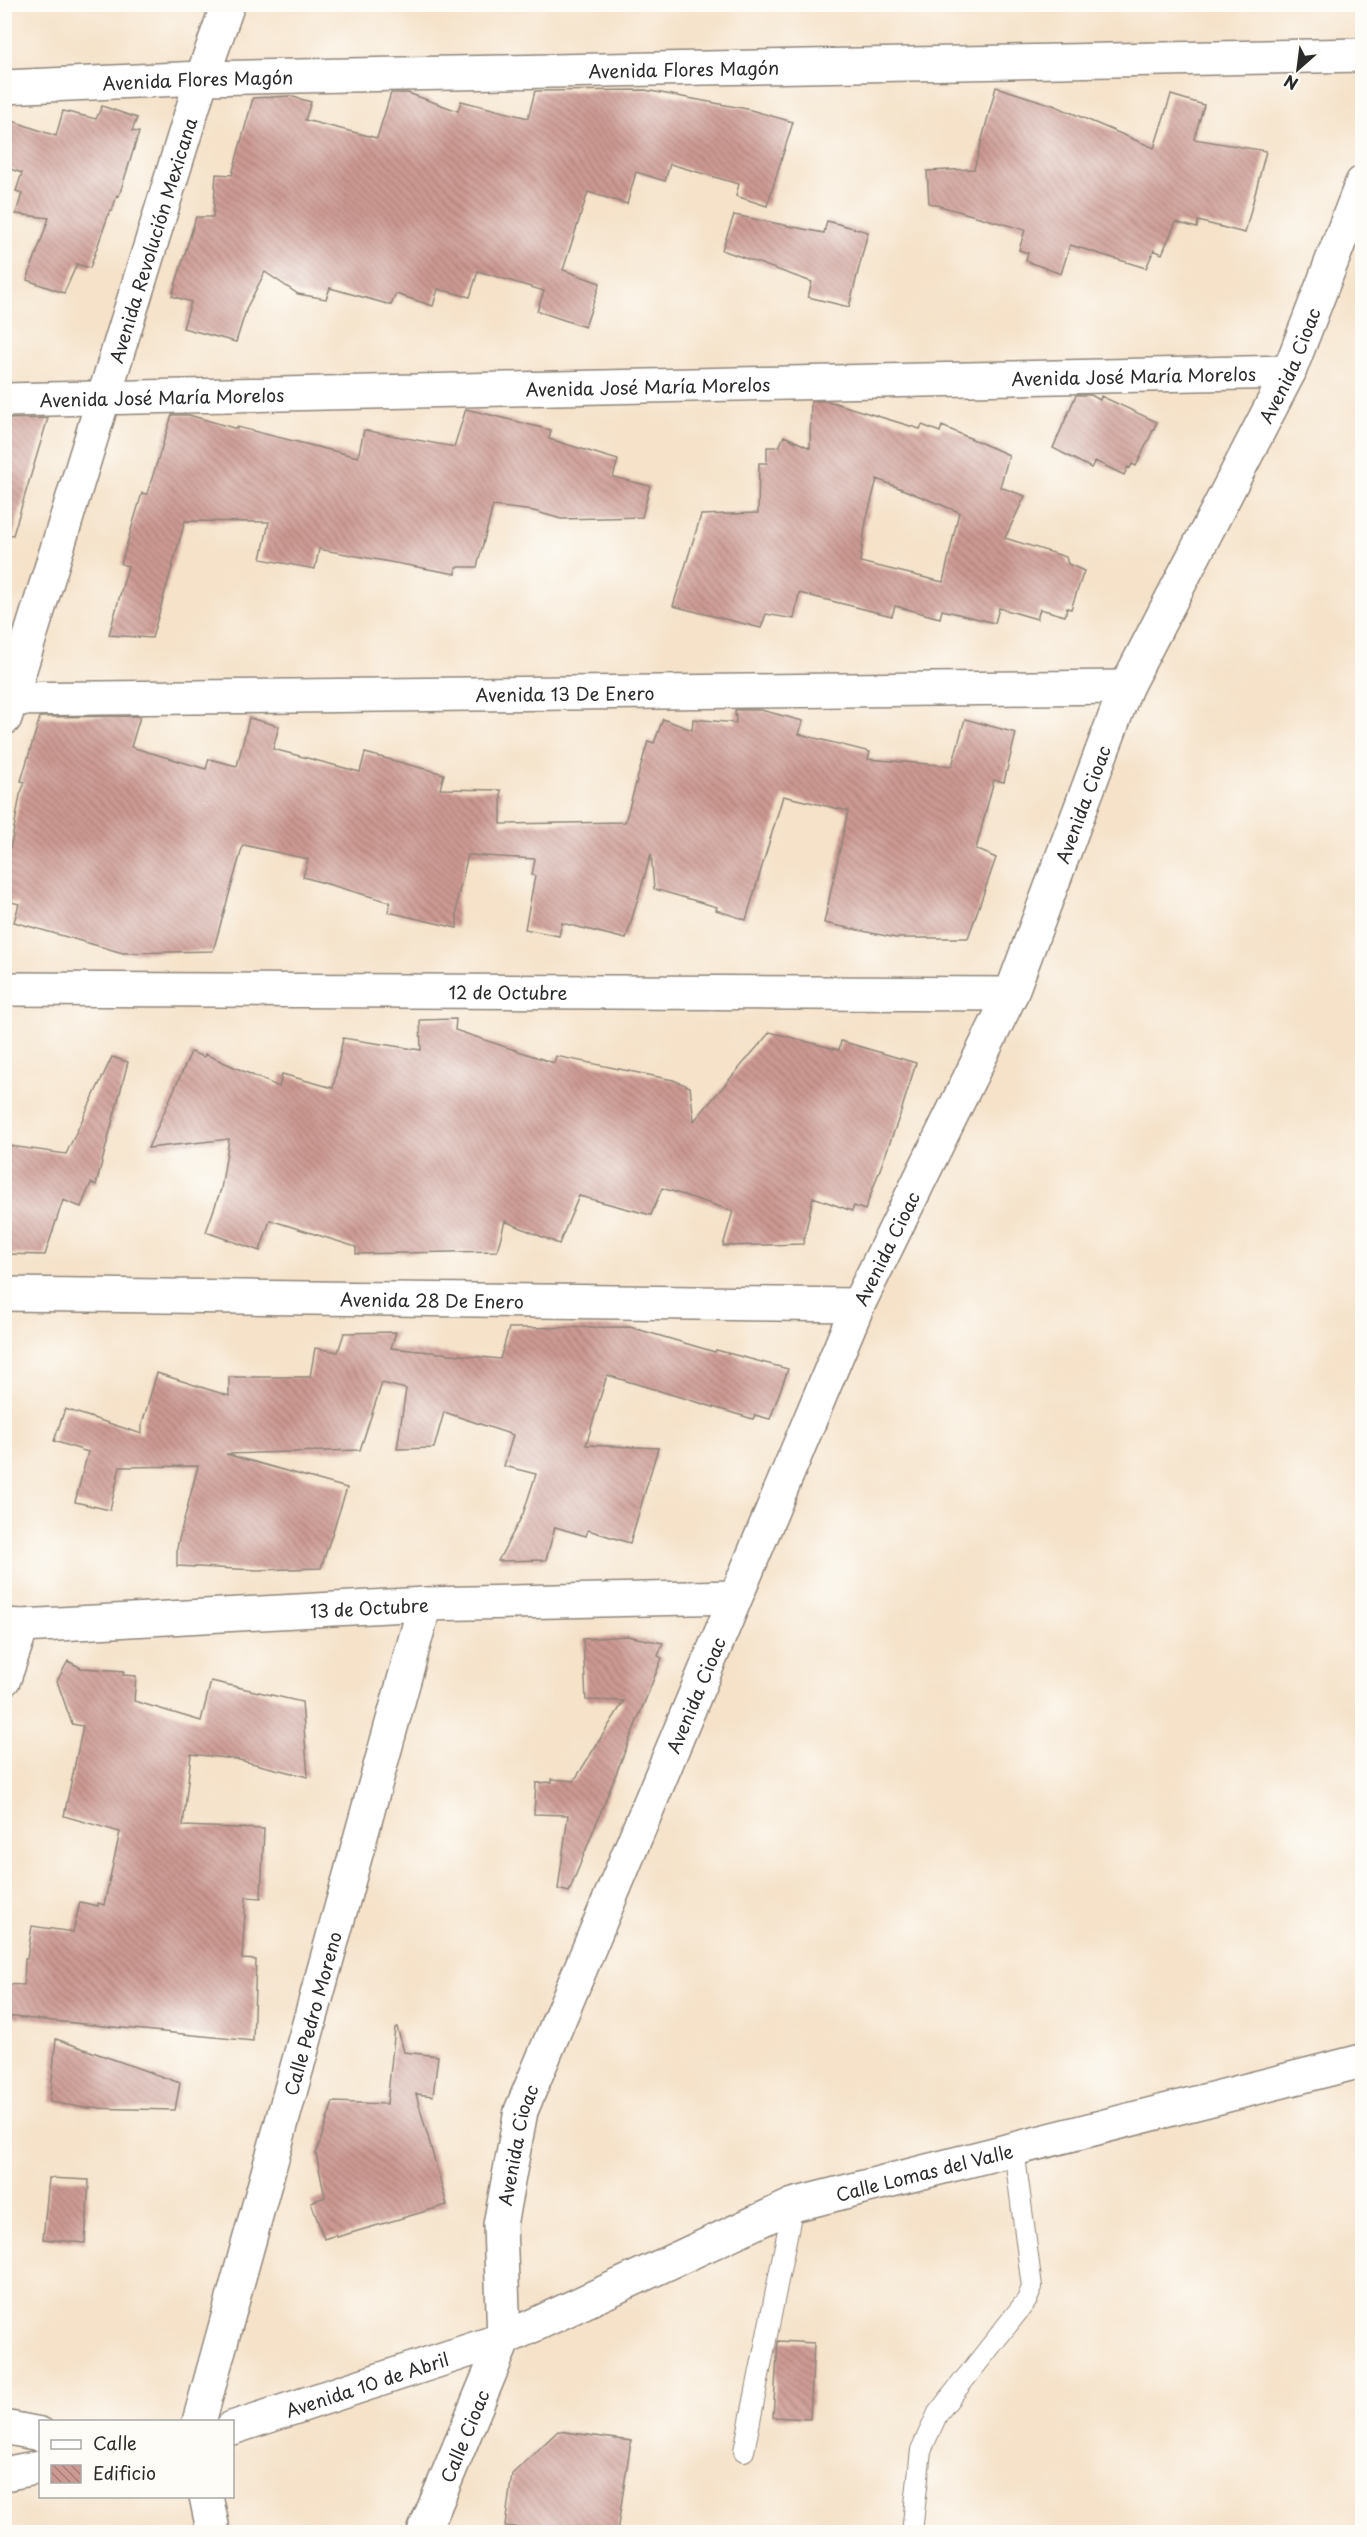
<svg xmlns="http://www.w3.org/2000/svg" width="1367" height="2537" font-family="'Playpen Sans',sans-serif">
	<defs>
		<pattern id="building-back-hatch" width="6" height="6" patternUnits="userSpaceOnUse" patternTransform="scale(1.5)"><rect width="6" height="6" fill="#cd9a93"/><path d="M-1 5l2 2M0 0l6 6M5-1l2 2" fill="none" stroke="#a77e78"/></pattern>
	</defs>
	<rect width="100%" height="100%" fill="#fdfcf7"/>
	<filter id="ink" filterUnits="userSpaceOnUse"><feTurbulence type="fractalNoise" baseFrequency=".0167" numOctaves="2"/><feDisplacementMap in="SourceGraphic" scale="12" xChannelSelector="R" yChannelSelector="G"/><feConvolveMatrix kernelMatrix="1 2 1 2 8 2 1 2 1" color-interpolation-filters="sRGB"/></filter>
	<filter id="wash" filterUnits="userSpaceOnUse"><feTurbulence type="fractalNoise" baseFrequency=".008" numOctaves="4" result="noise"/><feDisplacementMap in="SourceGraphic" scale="24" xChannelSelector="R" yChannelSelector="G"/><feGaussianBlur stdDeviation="1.35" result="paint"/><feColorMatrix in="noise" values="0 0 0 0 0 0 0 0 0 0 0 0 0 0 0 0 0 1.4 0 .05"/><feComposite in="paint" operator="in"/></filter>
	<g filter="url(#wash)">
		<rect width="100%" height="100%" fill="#f5e2c9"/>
		<g id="blocks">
			<path fill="url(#building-back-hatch)" fill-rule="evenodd" d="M996,87l57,18 101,43 17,-53 33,10 -10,34 72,12 -21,82 -47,-12 -1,7 -21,-6 -14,32 -8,-4 -8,18 -76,-23 -9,29 -35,-13 2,-8 -9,-3 6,-20 -96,-27 -2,-32 47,-2z
				M645,90l102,19 46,13 -26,84 -31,-10 3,-12 -69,-20 -5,17 -29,-9 -9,32 -39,-12 -25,78 37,13 -15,44 -48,-16 7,-20 -66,-20 -8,26 -32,-8 -5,17 -37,-12 -5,11 -61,-17 -4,11 -28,-5 -33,-22 -18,35 -11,35 -53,-14 8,-26 -19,-6 24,-79h17l3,-43 16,1 21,-77 37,-2 21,6 -6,18 72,18 14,-45h17l50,18 3,-10 67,17 7,-27z
				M102,106l35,12 -5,13 7,1 -20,64 -2,-1 -5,16 -2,-1 -20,58 -13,-4 -13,29 -37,-13 22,-62 -33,-4 6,-21 -6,-2 6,-18 -18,-6v-49l52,18 7,-25 33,8z
				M734,215l90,18 3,-12 41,11 -19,75 -41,-10 4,-15 -90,-32z
				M1076,395h15l9,5 1,-4 56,26 -21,44 -4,-2 -2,4 -2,-1 -4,8 -29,-14 -4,7 -38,-20z
				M811,401h17l92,28 2,-4 18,7 2,-6 67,29 -9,32 25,9 -20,42 61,19 2,7 16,7 -13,38 -4,-1 -2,8 -25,-7 -3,10 -38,-11 -4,15 -53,-13 -2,8 -45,-12 -3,10 -93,-23 -5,26 -28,-5 -5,14 -88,-22 28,-91 57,-2 1,-50h8v-16h12l5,-11 26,12zM877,479l82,33 -16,70 -83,-20 6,-41z
				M466,409l85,21 -2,9 69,21 -5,17 37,9 -8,31 -81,2 -27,-8 -41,-5 -16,61h-21v7l-137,-25 -4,20 -54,-10 8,-37 -84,-1 -33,117 -43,-3 19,-69 -7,-2 21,-71 5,1 25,-79h17l48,14v-2l121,30 6,-27 90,17z
				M48,418l-35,117 -9,-1v-115z
				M735,710h26l42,11 -4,13 71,18 -2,7 84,7 13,-47 51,14 -12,49 -10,-2 -18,69 20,9 -28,80h-72l-72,-15 24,-112 -65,-15 -37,124 -30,-10 1,-3 -63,-18 -3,-35 -25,85 -64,-16 -3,13 -34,-7 10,-53 -3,-1 3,-16 -67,-4 -11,45v28l-69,-16 2,-10 -87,-25 5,-18 -65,-14 -30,106 -90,2 -109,-31 5,-18 -15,-4v-32l8,-28 8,-45 5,-13 -4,-1 19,-64 97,-1 3,1 -9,30 75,22 3,-10 28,7 12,-48 30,8 -6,23 87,23 5,-19 79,21 -4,15 61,1v34l124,-2 23,-81 6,2 9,-24 29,11 1,-11 43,4z
				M456,1019l-1,11 99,33 2,-7 117,24 17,7 4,34 76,-89 69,18 2,-9 75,22 -16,52 -35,95 -11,-4 -2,5 -39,-14 -10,47 -80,2 10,-35 -71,-23 -11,27 -72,-19 -20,48 -54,-23 -8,30 -141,3v-7l-86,-27 -10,31 -54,-19 15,-43 8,-50 -81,9 43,-96 13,5 1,-3 74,33 3,-13 51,14 10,-50 78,12 -1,-30z
				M112,1057l16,5 -32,123 -5,-2 -10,24 -18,-7 -18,55 -41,-1v-109l62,9z
				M630,1327l85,25 1,-2 72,19 -18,50 -15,-4 -2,4 -146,-44 -21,70 72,3 -28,95 -42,-13 -2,6 -31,-9 -9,33 -48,1 25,-47 13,-40 -32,-8 9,-31 -69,-23 -10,36 -37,1 9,-60 -24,-6 -22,67 -134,4 121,34 -26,80 -64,2 -80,-4v-19l21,-81 -78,1 -10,43 -35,-8 13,-50 -34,-11 11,-32 77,25v-10l15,-51 72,23v-19h81l5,-29 23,4 6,-19 52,-1 -5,16 109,11 9,-31z
				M627,1636l36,7 -5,13 4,2 -93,234 -11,-3 10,-74 -34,-1 2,-31 16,-1v-3l22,2 50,-80 -38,-1 -3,-61z
				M68,1661l13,7 43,3 -1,4 13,1 -2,25 67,20 10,-40 91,21 6,75 -73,-18 -44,-5 -8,72 81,3 -3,69 -15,-1 -4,62 14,1 -3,81 -249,-25v-32l20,1 1,-26h2l5,-33 41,6 7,-30 18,4v-3l6,2 16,-73 -56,-16 19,-90 -11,-2 -15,-43z
				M397,2027l7,25 34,4 -5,40 -17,-2 31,111 -110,32 -1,-2 -12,4 -13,-37 14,-5 -9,-43 17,-52 54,2 8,-76z
				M56,2039l124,44 -5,27 -89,-2 -36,-6z
				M49,2178l40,2 -4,63 -42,-4z
				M778,2341l36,2 -4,76 -37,-2z
				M558,2431l73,10 -14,91h-69l-43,-6 7,-52z"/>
		</g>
	</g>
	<g filter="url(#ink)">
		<use href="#blocks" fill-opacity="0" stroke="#90867a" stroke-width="1.5"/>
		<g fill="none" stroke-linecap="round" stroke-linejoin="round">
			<g stroke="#90867a" stroke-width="22">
				<path id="service" d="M744,2451l49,-246
					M912,2532l9,-82 17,-37 89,-113 5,-13 -18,-138"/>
			</g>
			<g stroke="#90867a" stroke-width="36">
				<g id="minor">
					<path id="s1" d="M4,87l198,-9 1160,-23"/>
					<path id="s2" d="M4,400l1285,-28"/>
					<path id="s3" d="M4,699l1122,-12"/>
					<path id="s4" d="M5,718l197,-640 26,-74"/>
					<path id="s5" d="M4,989l1007,5"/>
					<path id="s6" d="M4,1294l854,11"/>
					<path id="s7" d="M4,1625l18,1 403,-22 310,-7"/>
					<path d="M4,1679l18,-53"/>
					<path id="s8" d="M199,2422l226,-818"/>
					<path d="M4,2427l36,7"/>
					<path d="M206,2496l6,29 -1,7"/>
					<path id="s9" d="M424,2532l80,-193 -4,-114 21,-114 337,-806 153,-311 115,-307 163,-315 73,-189"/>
				</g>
			</g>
			<g stroke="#90867a" stroke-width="36">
				<g id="tertiary">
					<path id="s10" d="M232,2428l272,-89 289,-134 569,-144"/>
					<path d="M4,2474l36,-7"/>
				</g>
			</g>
			<use href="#service" stroke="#fff" stroke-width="20"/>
			<use href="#minor" stroke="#fff" stroke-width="33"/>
			<use href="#tertiary" stroke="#fff" stroke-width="33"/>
		</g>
	</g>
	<g text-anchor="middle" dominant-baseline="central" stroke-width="5" stroke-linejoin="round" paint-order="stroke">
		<g font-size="18" fill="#2b2b2b" stroke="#fdfcf7">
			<text stroke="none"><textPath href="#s1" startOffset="680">Avenida Flores Magón</textPath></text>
			<text stroke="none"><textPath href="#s1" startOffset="194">Avenida Flores Magón</textPath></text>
			<text stroke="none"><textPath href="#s4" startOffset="500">Avenida Revolución Mexicana</textPath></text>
			<text stroke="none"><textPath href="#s9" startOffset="2348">Avenida Cioac</textPath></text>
			<text stroke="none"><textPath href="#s2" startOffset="1130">Avenida José María Morelos</textPath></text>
			<text stroke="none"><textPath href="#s2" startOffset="644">Avenida José María Morelos</textPath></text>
			<text stroke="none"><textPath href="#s2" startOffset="158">Avenida José María Morelos</textPath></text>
			<text stroke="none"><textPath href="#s3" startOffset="561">Avenida 13 De Enero</textPath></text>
			<text stroke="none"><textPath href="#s9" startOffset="1862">Avenida Cioac</textPath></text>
			<text stroke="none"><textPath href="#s5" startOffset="504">12 de Octubre</textPath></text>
			<text stroke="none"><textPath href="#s9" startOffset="1376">Avenida Cioac</textPath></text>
			<text stroke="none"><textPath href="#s6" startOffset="428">Avenida 28 De Enero</textPath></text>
			<text stroke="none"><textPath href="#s7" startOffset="366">13 de Octubre</textPath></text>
			<text stroke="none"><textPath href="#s9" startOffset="890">Avenida Cioac</textPath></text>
			<text stroke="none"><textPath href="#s8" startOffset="424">Calle Pedro Moreno</textPath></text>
			<text stroke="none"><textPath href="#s9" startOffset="405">Avenida Cioac</textPath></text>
			<text stroke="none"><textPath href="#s10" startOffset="740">Calle Lomas del Valle</textPath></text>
			<text stroke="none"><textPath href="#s10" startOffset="142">Avenida 10 de Abril</textPath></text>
			<text stroke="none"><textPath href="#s9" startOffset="104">Calle Cioac</textPath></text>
		</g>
	</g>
	<rect width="1367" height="2537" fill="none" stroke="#fdfcf7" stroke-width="24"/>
	<rect x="39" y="2420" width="195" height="78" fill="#fdfcf7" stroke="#a9a8a5" stroke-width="1.5"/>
	<rect x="51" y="2440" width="30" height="9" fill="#ffffff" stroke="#a9a8a5" stroke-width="1.5"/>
	<text x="93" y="2450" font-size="18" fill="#2b2b2b">Calle</text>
	<rect x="51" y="2465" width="30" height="18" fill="url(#building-back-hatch)" stroke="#a9a8a5" stroke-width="1.5"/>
	<text x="93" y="2480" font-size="18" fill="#2b2b2b">Edificio</text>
	<g transform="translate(1298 69) rotate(208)" stroke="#fdfcf7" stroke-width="4.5" paint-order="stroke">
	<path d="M0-4.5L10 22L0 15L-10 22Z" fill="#2b2b2b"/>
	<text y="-9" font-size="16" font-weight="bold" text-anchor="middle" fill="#2b2b2b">N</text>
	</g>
</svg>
